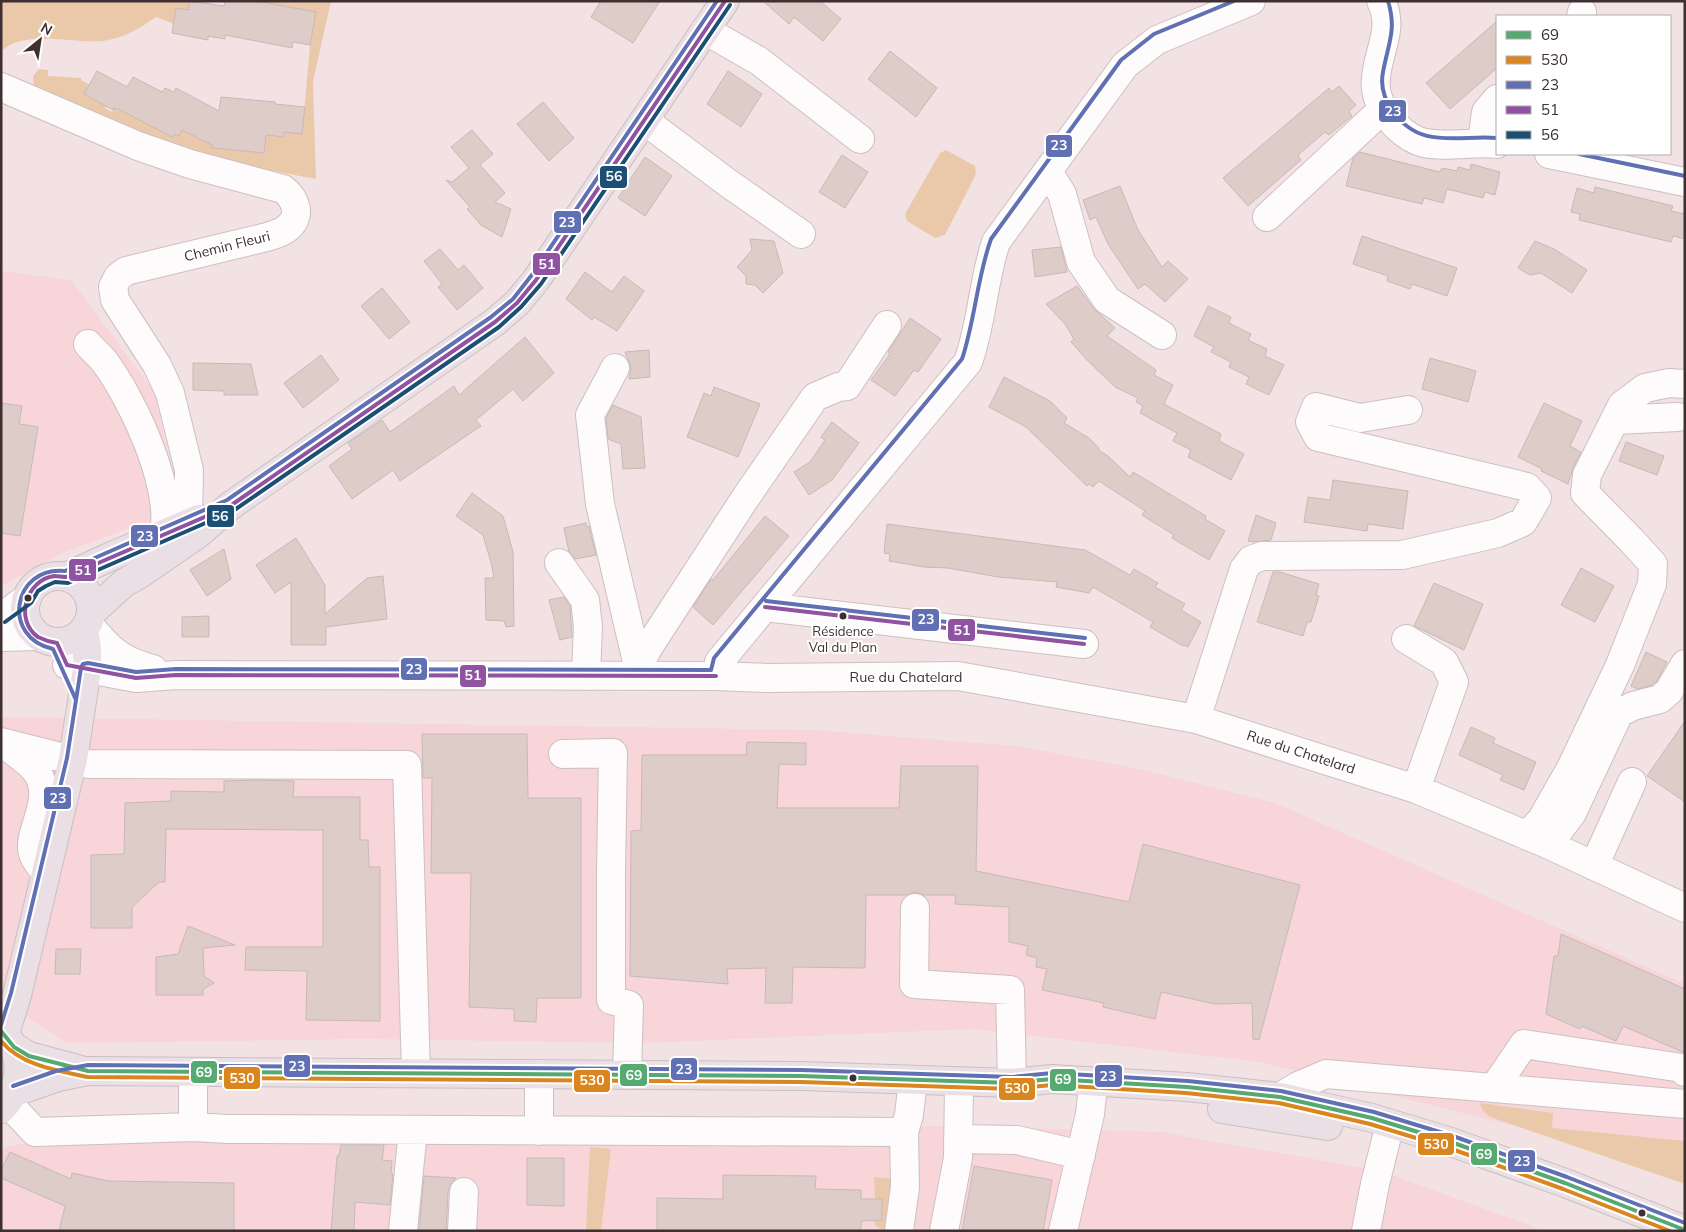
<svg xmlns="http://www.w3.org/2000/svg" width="1686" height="1232" font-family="Mulish,sans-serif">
	<rect width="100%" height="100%" fill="#f3e2e3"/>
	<path fill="#f7d5d8" d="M1,271l70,9 83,112 27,122 -51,14 -68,25 -61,33z
		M1,717l811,13 205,16 128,24 130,33 410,181v185l-425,-107 -288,-33 -328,14 -283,-4 -294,4 -66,-43z
		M942,1126l219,6 220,39 164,60h-1544v-83l31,-6 443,-1z"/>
	<path fill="#eac9ab" d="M1,1h189l-2,9 -12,-2 -2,16 -18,-7c-17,12 -32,21 -53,24 -30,3 -77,-12 -102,10z
		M256,1h75l-18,81 3,97 -87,-16 -74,-24 -121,-51 -1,-12 6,-7 9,1v6l33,2v2l9,5 -5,10 21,11 -1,2 7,4 2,-4 4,2 3,-7 30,23 20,11 3,-3 5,2 3,-6 16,8h14v10l52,5 2,-18 17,2 1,-5 18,2 8,-89 6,-33 -37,-7 -2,10z
		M946,150l29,16 1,8 -31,61 -10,3 -28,-17 -2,-7 35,-61z
		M1480,1103l73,10 -1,15 133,13v43l-189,-65c-9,-4 -14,-6 -16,-16z
		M590,1147l21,2 -10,82h-15z
		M874,1177l21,2 -4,49 -6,3 -9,-5 -2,-5 8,-1v-21h-7z"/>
	<path fill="#deccc9" stroke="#c7b9b7" d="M190,1l34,5 1,-5h31l60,11 -6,33 -17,-3 -1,6 -67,-13v4l-17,-3v4l-36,-7 4,-25 12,2z
		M601,1h59l-27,42 -42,-26z
		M763,1h57l21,18 -18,22 -29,-24 -5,7z
		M1497,21v47l-47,41 -24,-26z
		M890,51l47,37 -21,29 -48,-38z
		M97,71l30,16 6,-10 29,15 3,-4 9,4 2,-4 43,23 2,-14 54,5v2l30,3 -3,27 -18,-2v5l-18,-2 -2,18 -52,-5v-3l-30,-15 -3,6 -5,-2 -2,3 -54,-28 -4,-1 -1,2 -29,-16z
		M728,71l34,23 -21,33 -34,-23z
		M1339,86l17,19 -7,6 3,5 -23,19 -4,-3 -27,23 3,5 -53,46 -25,-28 106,-90 3,4z
		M543,102l31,36 -25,23 -32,-37z
		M472,130l21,24 -13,11 25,28 -10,9 16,7 -9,28 -21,-12 -14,-16 3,-2 -24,-27 6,2 17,-14 -18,-21z
		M1360,152l80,20 2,-4 15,3 1,-4 12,3 1,-6 29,8 -5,23 -10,-3 -2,6 -36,-9 -4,14 -19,-5 -2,6 -76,-18 7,-28z
		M842,155l26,17 -23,36 -26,-16z
		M645,157l27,19 -27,40 -27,-18z
		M1120,186l18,44 24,37 6,-6 20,18 -23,23 -20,-18 -7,5 -30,-45 -12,-27 -6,3 -7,-20z
		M1595,187l78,19 -2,5 14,3v25l-12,-3 -2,6 -92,-22 1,-6 -9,-2 6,-24 17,5z
		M1362,236l95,32 -10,28 -35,-12 -2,5 -23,-8 1,-5 -35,-12z
		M750,239l24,2 9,32 -20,20 -8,-8 -9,-1v-8l-9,-9 15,-17z
		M1535,241l19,8 33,21 -15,23 -31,-20 -11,2 -12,-7z
		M1061,247l6,25 -32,5 -3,-27z
		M440,249l18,21 6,-5 19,23 -26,22 -19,-23 4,-3 -18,-23z
		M585,272l27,20 12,-16 20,15 -27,40 -23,-14 -2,3 -26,-21z
		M1077,286l17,23 21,19 -8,8 49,34 -2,5 19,10 -9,19 57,30 -2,7 25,13 -13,26 -43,-23 3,-7 -18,-9 4,-8 -37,-20 3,-7 -7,-4 2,-4 -23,-11 -26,-25 -18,-20 3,-3 -9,-15 -19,-20z
		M382,288l28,34 -21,17 -28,-33z
		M1208,306l23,11 -2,6 22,11 -3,6 19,9 -2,7 19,9 -15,30 -23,-11 3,-7 -20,-10 2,-5 -20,-10 3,-5 -20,-11z
		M910,318l31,21 -23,33 -4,-2 -19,26 -24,-16 19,-26 -2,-2z
		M525,337l29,36 -31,28 -10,-12 -37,31 5,6 -81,55 -7,-11 -41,29 -23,-33 23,-17 -4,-6 34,-23 8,12 64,-46 5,9z
		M649,350l1,27 -21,2 2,-12 -6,-15z
		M321,355l18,25 -36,28 -19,-25z
		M1430,358l46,13 -8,31 -46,-13z
		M193,363l58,1 7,31h-34v-4l-31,-1z
		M1004,377l46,24 17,17 -3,5 25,15 10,10 -1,2 10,6 22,21 3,-5 73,44 -1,3 20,12 -16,29 -37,-22 2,-3 -32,-20 3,-4 -46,-30 -6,6 -4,-3 -2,2 -61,-59 -37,-20z
		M714,387l46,17 -22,53 -51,-20 17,-44 7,3z
		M1,403l21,3 -3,18 19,3 -18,109 -19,-3z
		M1544,403l38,18 -12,25 11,6 -8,16 -5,16 -27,-13 1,-2 -24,-12z
		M613,405l28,12 4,51 -22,1 -2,-25 -13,-5 -2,-21z
		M832,422l27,21 -27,37 -23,15 -15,-23 16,-10 15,-22 -4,-3z
		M1626,442l38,14 -7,19 -38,-14z
		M1333,480l75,11 -5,38 -35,-5 -1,7 -63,-9 4,-25 22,3z
		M472,493l31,23 10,36 1,74 -8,1 -2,-6 -18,-1 -1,-42h9l-2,-12 -9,-31 -27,-19z
		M1256,515l20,8 -5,17 -17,2 -6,-1z
		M765,516l24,20 -76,89 -20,-18 18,-28 2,1z
		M586,523v4l3,-1 7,29 -21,4 -6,-7 -5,-24z
		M887,524l198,26 45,25 4,-6 24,14 -3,4 30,17 -4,6 20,12 -13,25 -4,-2 -1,1 -33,-19 3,-5 -60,-35 -4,6 -33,-6 1,-5 -59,-5 -50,-9 -24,-1 -35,-6 1,-7 -6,-1z
		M296,538l29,47v29l42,-36 16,-2 4,43 -61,8v18h-35v-63l-16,11 -19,-28z
		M224,549l7,30 -24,17 -17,-26z
		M1581,568l33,18 -19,36 -34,-17z
		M1273,572h7l39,12 -3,11 3,1 -8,26h-4l-4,14 -46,-14z
		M1434,583l49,21 -19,46 -50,-24z
		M564,597l6,9 2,31 -12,3 -11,-40z
		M209,616v21h-27v-20z
		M1646,652l21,10 -10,19 -5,4 -14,4 -7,-3z
		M1685,721v81l-38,-26z
		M1471,727l24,11 -2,5 43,19 -12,28 -24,-10 3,-5 -44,-20z
		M422,734h105l1,64h53v200h-44l-1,24 -22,-1v-12l-45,-2 2,-134h-40l1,-95h-9z
		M747,742l59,1v22l-27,-1 -2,44h122l2,-42h77l-2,105 153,31 14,-58 157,41 -41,155 -6,-1 -1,-36 -37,1 -54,-12 -6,27 -52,-12 1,-4 -62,-13 5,-21 -11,-2 1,-9 -11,-3 2,-9 -19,-4v-35l-54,-3 1,-9h-32l-9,-3 -8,3h-41l-1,73 -72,-1 -1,36h-27l1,-35 -39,1 1,15 -98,-8 1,-145 10,-1 1,-75h104z
		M258,780l36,1 -1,16h67v43h8l1,27h11v154l-74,-1 1,-49 -62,-1 1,-23h77v-117l-157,-1 -1,53h-6l-27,25v21h-41v-73l33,-1 1,-51 46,-2v-10l53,1v-11z
		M188,926l47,19 -32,3 1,28 10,7 -11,6v6h-47v-38l22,-3z
		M1561,934l124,55v64l-62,-27 -7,15 -34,-15 -2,3 -34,-15 8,-58h4z
		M56,949h25l-1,25h-25z
		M341,1145h43l-2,15 10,1 -1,13h2l-3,31 -35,-3 -1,29h-23l6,-75h2z
		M10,1152l61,27 1,-6 36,8 126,2v48h-175l6,-25 -64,-28v-8z
		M527,1158h37v48l-37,-1z
		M974,1166l78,14 -9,51h-81z
		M723,1175l93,1 -1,13 46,1v9h21v21l-21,1v10h-204v-33l66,1z
		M424,1176l32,2 -5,6 -3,7 -2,40h-27z"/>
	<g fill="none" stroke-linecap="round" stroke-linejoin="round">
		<g stroke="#cebfc0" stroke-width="30">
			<path id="minor" d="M1381,1c21,41 -29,75 10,119 6,8 17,17 27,21 19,8 56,0 79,3
				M1581,16l1,-4
				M705,30l54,31 101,78
				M1,87l137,59 52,18 93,25c13,10 20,28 3,40 -5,4 -13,6 -19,8l-141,34 -8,6 -5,10 2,13 42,65 13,28 19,77 -1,54
				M645,121l83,62 73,51
				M1482,142l4,-30 11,-13
				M1549,154l136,28
				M1048,171l14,23 19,68 26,38 55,35
				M1267,217l115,-107
				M88,344c5,6 11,11 16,17 28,37 76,136 57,182 -1,3 -4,7 -6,10
				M615,368l-25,47 10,89 38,162
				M1615,420l63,-3
				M559,563l26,37 3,26 -2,50
				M765,607l319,37
				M1,617l26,-19
				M88,623c20,26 33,38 65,46
				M1,637l36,-1
				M1406,639l38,23 10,20 -38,107
				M67,665l69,13 40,-3 540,1 51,2 191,-2 238,43 220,70 129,54 140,65
				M632,676l16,-28 96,-148 71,-103 23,-10 9,-1 40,-61
				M716,676l3,-14 249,-300c14,-39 15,-81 28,-120l129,-177 32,-25 94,-39
				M1196,719l48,-150 7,-9 11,-4 140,-1 96,-22 25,-11 14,-24 -10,-11 -209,-50 -8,-15 6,-15 44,11 48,-8
				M1,742l87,22 319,1 9,308
				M7,746c9,8 25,17 31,28 17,28 -14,62 -4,82 2,5 7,11 11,16
				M563,754l50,-1 -2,119v128l18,5 -2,70
				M1527,836l15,-17 29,-51 49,-103 32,-81 1,-20 -21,-23 -47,-48 2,-18 35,-70 23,-17 24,-5 16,1
				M1545,843l15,-14 12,-16 47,-100 14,-7 27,-7 9,-8 16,-27
				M1594,866l38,-84
				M915,908l-1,76 96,6 2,93
				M193,1072v55
				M1494,1088l30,-44 158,24 3,4
				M1280,1097l18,-11 28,-12 359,30
				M8,1103l27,29 158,-5 35,2 676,3 5,-17 4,-35
				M539,1131v-57
				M958,1139l59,1 64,15
				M403,1231l10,-101
				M462,1231l2,-39
				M899,1231l6,-44 -1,-55
				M944,1231l14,-73 1,-76
				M1063,1231l27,-117 2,-19
				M1366,1231l9,-47 11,-44"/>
		</g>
		<g stroke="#c9bfc0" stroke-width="30">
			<path id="major" d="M25 609a33 33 0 1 1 66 0a33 33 0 1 1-66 0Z
				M66,577l48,-22 85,-36
				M91,613l33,-30 16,-9 58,-40 32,-28 265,-184 22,-19 19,-23 189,-279
				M1,1031c24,21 22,57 0,78
				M5,1034l12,-39 56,-236 14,-90v-21l-3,-17
				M14,1047l15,9 52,14
				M15,1092l43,-15 30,-6 713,5 211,7 40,-4 135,8 93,10 92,21 79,24 114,41 120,47
				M1222,1109l106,17"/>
		</g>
		<use href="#minor" stroke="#fdfbfb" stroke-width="28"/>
		<use href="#major" stroke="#ebdfe6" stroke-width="28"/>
		<g stroke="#fff" stroke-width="8">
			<path id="bus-1" d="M1,1031l13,16 15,9 59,15 713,5 211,7 40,-4 135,8 93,10 92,21 79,24 114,41 120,47"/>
		</g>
		<g stroke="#fff" stroke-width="8">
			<path id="bus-2" d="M1,1041c21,25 57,30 87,36l713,5 211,7 40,-4 134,8 93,10 91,21 79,24 114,41 107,42"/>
		</g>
		<g stroke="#fff" stroke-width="8">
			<path id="bus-3" d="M1388,1c9,29 0,43 -5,71 -3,15 1,27 10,39 26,39 65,24 104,27
				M1579,154l106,22
				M766,601l319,37
				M76,700l-23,-51c-52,-11 -41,-83 12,-78l162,-71 264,-183 22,-18 18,-23 186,-275
				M1,1025l10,-32 56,-235 14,-90 2,-4 5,-1 48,9 40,-3 535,1 3,-12 248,-299c13,-39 15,-81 29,-120l130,-179 33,-26 80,-33
				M13,1086l43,-15 32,-6 713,5 211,7 40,-4 136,8 93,10 93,21 79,24 114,41 118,46"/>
		</g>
		<g stroke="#fff" stroke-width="8">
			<path id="bus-4" d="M765,607l319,37
				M716,676l-540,-1 -40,3 -69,-13 -10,-22c-7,-1 -13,-3 -19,-6 -24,-17 -12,-57 16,-61 4,0 8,1 12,1l164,-71 265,-184 22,-19 19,-23 189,-279"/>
		</g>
		<g stroke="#fff" stroke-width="8">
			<path id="bus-5" d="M5,622l26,-19 7,-12 8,-5 9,-4 13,1 165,-72 266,-184 22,-20 20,-23 189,-279"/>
		</g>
		<use href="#bus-1" stroke="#55a971" stroke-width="4"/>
		<use href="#bus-2" stroke="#da8620" stroke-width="4"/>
		<use href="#bus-3" stroke="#6170b3" stroke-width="4"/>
		<use href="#bus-4" stroke="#8f53a1" stroke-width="4"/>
		<use href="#bus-5" stroke="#1d4f74" stroke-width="4"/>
	</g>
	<g fill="#3e2f30" stroke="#fff" stroke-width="2">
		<circle cx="28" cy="598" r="4.5"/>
		<circle cx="843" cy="616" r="4.5"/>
		<circle cx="853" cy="1078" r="4.5"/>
		<circle cx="1642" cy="1213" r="4.5"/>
	</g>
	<g text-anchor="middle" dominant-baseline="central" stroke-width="4" stroke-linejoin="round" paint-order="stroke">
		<g font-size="13" fill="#3e2f30" stroke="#fff">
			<text x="843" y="631">Résidence<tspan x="843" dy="16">Val du Plan</tspan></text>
		</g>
		<g font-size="14" fill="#3e2f30" stroke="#fff">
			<text transform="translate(227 246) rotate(-14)">Chemin Fleuri</text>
			<text x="906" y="677">Rue du Chatelard</text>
			<text transform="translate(1301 752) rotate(18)">Rue du Chatelard</text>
		</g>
	</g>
	<g stroke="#fff" stroke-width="2">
		<rect x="1378" y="99" width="29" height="24" rx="5" fill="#6170b3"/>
		<rect x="1045" y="134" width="28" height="24" rx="5" fill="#6170b3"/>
		<rect x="599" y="165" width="29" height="24" rx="5" fill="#1d4f74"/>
		<rect x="553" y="210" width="29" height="24" rx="5" fill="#6170b3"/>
		<rect x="532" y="252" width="29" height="24" rx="5" fill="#8f53a1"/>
		<rect x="206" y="504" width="29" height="24" rx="5" fill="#1d4f74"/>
		<rect x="130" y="524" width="29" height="24" rx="5" fill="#6170b3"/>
		<rect x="68" y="558" width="29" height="24" rx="5" fill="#8f53a1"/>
		<rect x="911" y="608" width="29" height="24" rx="5" fill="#6170b3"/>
		<rect x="947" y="618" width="29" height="24" rx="5" fill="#8f53a1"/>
		<rect x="400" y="657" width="28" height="24" rx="5" fill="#6170b3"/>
		<rect x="459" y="664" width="28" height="24" rx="5" fill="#8f53a1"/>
		<rect x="43" y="786" width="29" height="24" rx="5" fill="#6170b3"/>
		<rect x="283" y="1054" width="28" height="24" rx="5" fill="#6170b3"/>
		<rect x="670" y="1057" width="28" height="24" rx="5" fill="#6170b3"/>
		<rect x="190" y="1060" width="28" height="24" rx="5" fill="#55a971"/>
		<rect x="619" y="1063" width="29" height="24" rx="5" fill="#55a971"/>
		<rect x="1094" y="1064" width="29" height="24" rx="5" fill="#6170b3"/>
		<rect x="223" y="1066" width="38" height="24" rx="5" fill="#da8620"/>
		<rect x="1049" y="1068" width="28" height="24" rx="5" fill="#55a971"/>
		<rect x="573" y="1069" width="38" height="24" rx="5" fill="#da8620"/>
		<rect x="998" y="1077" width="38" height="24" rx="5" fill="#da8620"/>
		<rect x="1417" y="1132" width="38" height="24" rx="5" fill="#da8620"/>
		<rect x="1470" y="1142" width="28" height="24" rx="5" fill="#55a971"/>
		<rect x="1507" y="1149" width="29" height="24" rx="5" fill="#6170b3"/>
	</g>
	<g font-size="14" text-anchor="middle" font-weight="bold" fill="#fff">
		<text x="1393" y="116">23</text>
		<text x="1059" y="150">23</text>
		<text x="614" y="181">56</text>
		<text x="567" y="227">23</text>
		<text x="547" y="269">51</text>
		<text x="220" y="521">56</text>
		<text x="145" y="541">23</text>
		<text x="83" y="575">51</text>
		<text x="926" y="624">23</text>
		<text x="962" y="635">51</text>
		<text x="414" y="674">23</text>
		<text x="473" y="680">51</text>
		<text x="58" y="803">23</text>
		<text x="297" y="1071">23</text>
		<text x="684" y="1074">23</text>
		<text x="204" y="1077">69</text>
		<text x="634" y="1080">69</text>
		<text x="1108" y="1081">23</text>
		<text x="242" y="1083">530</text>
		<text x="1063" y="1084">69</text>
		<text x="592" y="1085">530</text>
		<text x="1017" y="1093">530</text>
		<text x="1436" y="1149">530</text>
		<text x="1484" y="1159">69</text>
		<text x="1522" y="1166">23</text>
	</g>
	<rect width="1686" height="1232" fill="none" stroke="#3e2f30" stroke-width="5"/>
	<rect x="1496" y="15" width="175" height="140" fill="#ffffff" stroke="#b2acac"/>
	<rect x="1506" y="31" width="25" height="8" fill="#55a971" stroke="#b2acac"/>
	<text x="1541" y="40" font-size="15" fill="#3e2f30">69</text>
	<rect x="1506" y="56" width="25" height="8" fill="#da8620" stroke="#b2acac"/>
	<text x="1541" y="65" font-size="15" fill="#3e2f30">530</text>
	<rect x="1506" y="81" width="25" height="8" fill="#6170b3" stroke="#b2acac"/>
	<text x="1541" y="90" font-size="15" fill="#3e2f30">23</text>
	<rect x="1506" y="106" width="25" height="8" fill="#8f53a1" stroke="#b2acac"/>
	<text x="1541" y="115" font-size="15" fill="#3e2f30">51</text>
	<rect x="1506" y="131" width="25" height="8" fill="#1d4f74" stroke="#b2acac"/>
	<text x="1541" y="140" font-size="15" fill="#3e2f30">56</text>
	<g transform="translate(40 40) rotate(30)" stroke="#ffffff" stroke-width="4" paint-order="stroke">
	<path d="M0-4L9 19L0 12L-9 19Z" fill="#3e2f30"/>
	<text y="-8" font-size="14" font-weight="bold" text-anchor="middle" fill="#3e2f30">N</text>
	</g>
</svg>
